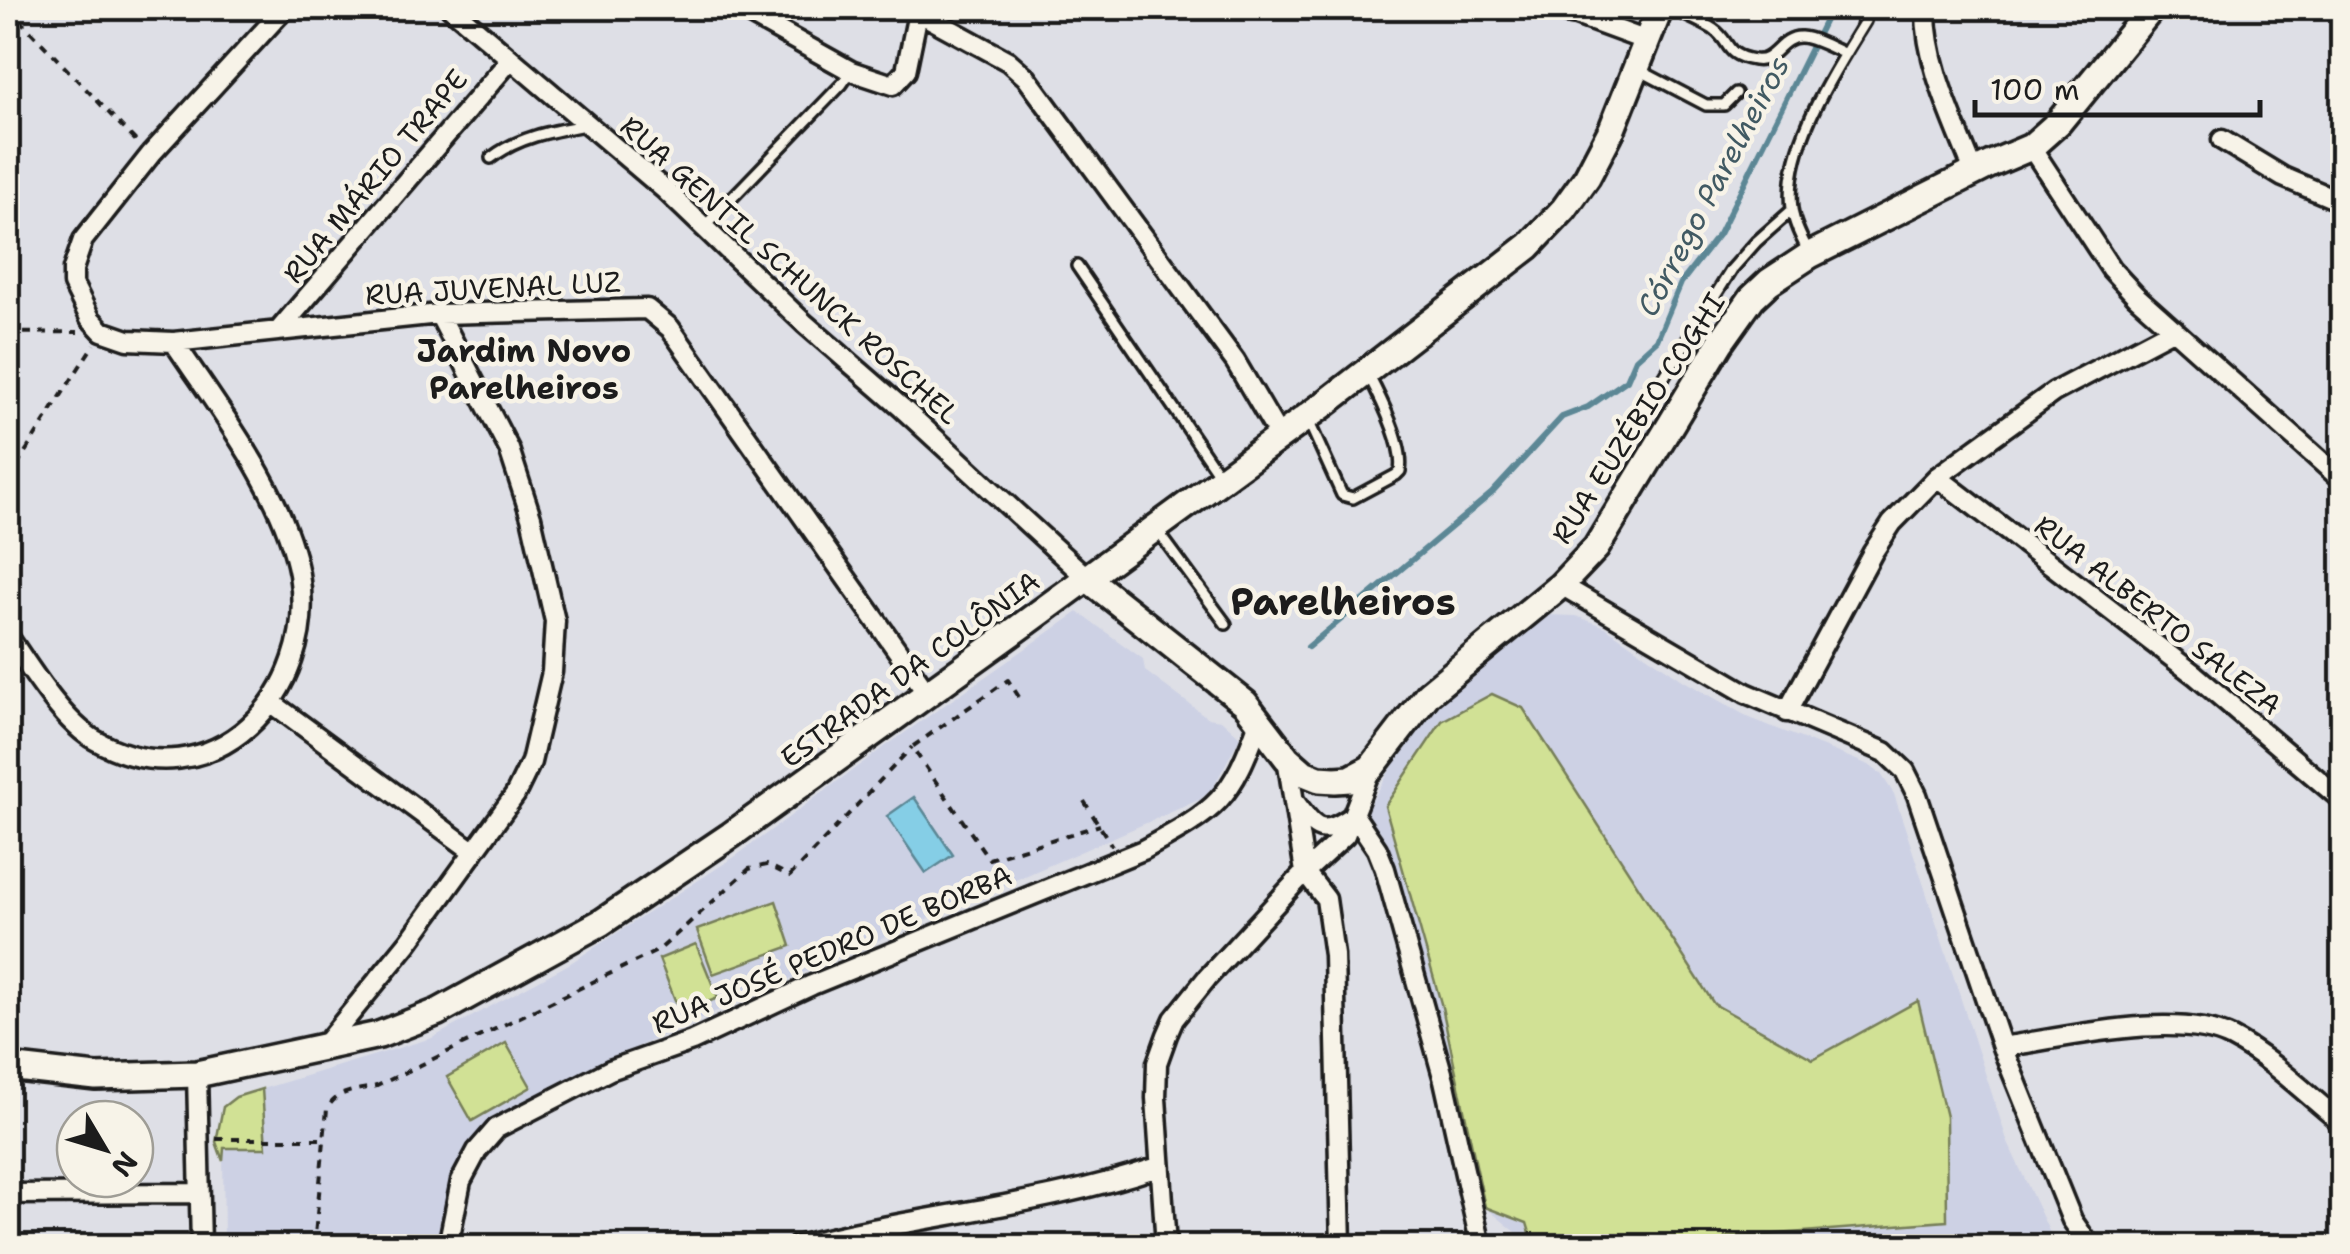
<svg xmlns="http://www.w3.org/2000/svg" width="2350" height="1254" font-family="'Shantell Sans',sans-serif">
	<rect width="100%" height="100%" fill="#dedfe6"/>
	<filter id="ink" filterUnits="userSpaceOnUse"><feTurbulence type="fractalNoise" baseFrequency=".01" numOctaves="2"/><feDisplacementMap in="SourceGraphic" scale="20" xChannelSelector="R" yChannelSelector="G"/><feConvolveMatrix kernelMatrix="1 2 1 2 8 2 1 2 1" color-interpolation-filters="sRGB"/></filter>
	<g filter="url(#ink)">
		<path fill="#cdd1e4" d="M1078,612l65,47 2,12 63,47 13,2 19,17 -27,51 -12,11 -500,219 -126,57 -71,41 -21,18 -20,25 -17,50 -7,37h-215l-1,-98h43l-4,-59 170,-51 137,-74 167,-108 144,-106z
			M1545,615l31,1 29,11 79,54 66,37 119,47 12,9 13,20 114,349 48,103h-530l-4,-9 -37,-30 -82,-311 -23,-55 -16,-26 65,-112z"/>
		<path fill="#d1e195" stroke="#767e58" stroke-width="2.5" d="M1492,694l31,14 191,296 99,55 105,-58 28,116 1,104 -222,17 -1,8h-190l-7,-23 -42,-16 -43,-200 -57,-201 57,-85z
			M776,901l15,45 -78,28 -16,-44z
			M696,944l22,54 -38,15 -21,-54z
			M506,1043l25,44 -59,34 -25,-44z
			M262,1089l4,59h-42l-1,13 -7,-19 7,-35 13,-10z"/>
		<path fill="#85cee6" stroke="#5b8795" stroke-width="2.5" d="M914,797l39,58 -27,18 -39,-57z"/>
		<g fill="none" stroke-linecap="round" stroke-linejoin="round">
			<path stroke="#5b8795" stroke-width="6" d="M1308,647l184,-154 70,-76 26,-10 39,-27 9,-21 21,-19 24,-57 38,-49 112,-226"/>
			<g stroke="#1c1c1c" stroke-width="16">
				<path id="service" d="M1671,8c13,7 29,13 42,21 19,13 10,26 41,31 20,4 26,-24 47,-23 14,1 31,11 44,17
					M1639,70l67,35h18l12,-12
					M491,158c27,-21 61,-27 94,-33
					M703,228l139,-144 9,-13
					M1809,253c-7,-14 -15,-29 -17,-44 -8,-63 42,-137 73,-188
					M1077,266l143,210
					M1307,418l35,77 11,3 43,-23 4,-4c5,-25 -20,-74 -32,-97
					M1615,455l117,-186 24,-27 36,-32
					M1157,530l69,94"/>
			</g>
			<g stroke="#1c1c1c" stroke-width="25">
				<path id="minor" d="M285,8l-134,146 -68,86 -10,29v15l17,34 12,13 26,9 46,2 265,-28 208,-5 23,19 258,366
					M451,8l214,182 139,133 98,85 185,170
					M738,8l113,63 42,14 13,-14 13,-63
					M1537,8l39,7 71,26
					M1926,8c-1,56 28,112 48,164
					M918,12l90,49 18,16 209,284 44,75
					M2222,140l61,37 59,25
					M2031,147l80,122 25,27 206,184
					M280,329l231,-270
					M1937,477l258,198 147,125
					M1561,585l185,108 139,59 20,19 12,24 85,252 70,173 18,26
					M8,636c22,32 54,85 87,104 117,66 225,-47 204,-166 -15,-82 -80,-164 -125,-232
					M272,703l202,149
					M1787,712l86,-160 19,-29 45,-46 117,-85 120,-63
					M1287,758l18,114 21,27 8,56 7,291
					M1295,802c22,30 27,35 59,13l23,34 8,20 59,211 37,166
					M323,1047l85,-104 107,-148 16,-33 21,-90 3,-51 -24,-104 -22,-68 -70,-135
					M2002,1047c62,-9 175,-37 230,-9 38,20 72,54 105,81l5,9
					M197,1074l4,172
					M8,1194l190,-1
					M448,1246l13,-65 16,-30 20,-23 113,-58 82,-29 120,-56 331,-135c75,-41 88,-49 117,-131
					M797,1246c119,-31 244,-39 361,-79
					M1166,1246l-10,-148 1,-35 10,-28 7,-16 33,-41 98,-106 40,-37 26,-67"/>
			</g>
			<g stroke="#1c1c1c" stroke-width="32">
				<path id="secondary" d="M1087,578l158,125 42,55 17,15 15,6 16,1 15,-1 21,-11 57,-74 133,-109 35,-37 124,-205 32,-45 17,-16 41,-27 181,-91 40,-17 27,-24 94,-115
					M8,1067l88,10 101,-3 182,-39 59,-23 164,-90 129,-87 285,-205 310,-227 203,-157 35,-37 23,-32 25,-48 48,-121"/>
			</g>
			<path stroke="#1c1c1c" stroke-width="4" stroke-dasharray="8 8" stroke-linecap="butt" d="M8,8l128,133
				M8,333l70,-1
				M8,479l86,-135
				M1019,697l-11,-17 -96,67 77,112 111,-34
				M1084,801l28,45
				M216,1139h108
				M314,1246l13,-137c11,-20 30,-18 50,-23l282,-136 90,-81 18,-4 23,11 122,-129"/>
			<use href="#service" stroke="#f7f3e8" stroke-width="9"/>
			<use href="#minor" stroke="#f7f3e8" stroke-width="18"/>
			<use href="#secondary" stroke="#f7f3e8" stroke-width="25"/>
		</g>
	</g>
	<g text-anchor="middle" dominant-baseline="central" stroke-width="9" stroke-linejoin="round" paint-order="stroke">
		<g font-size="28" fill="#1c1c1c" stroke="#f7f3e8">
			<text transform="translate(375 176) rotate(-50)">RUA MÁRIO TRAPE</text>
			<text transform="translate(790 270) rotate(42)">RUA GENTIL SCHUNCK ROSCHEL</text>
			<text transform="translate(493 288) rotate(-3)">RUA JUVENAL LUZ</text>
			<text transform="translate(1638 418) rotate(-57)">RUA EUZÉBIO COGHI</text>
			<text transform="translate(2158 615) rotate(38)">RUA ALBERTO SALEZA</text>
			<text transform="translate(910 669) rotate(-36)">ESTRADA DA COLÔNIA</text>
			<text transform="translate(832 949) rotate(-23)">RUA JOSÉ PEDRO DE BORBA</text>
		</g>
		<g font-size="30" font-style="italic" fill="#415a63" stroke="#f7f3e8">
			<text transform="translate(1713 186) rotate(-62)">Córrego Parelheiros</text>
		</g>
		<g font-size="32" font-weight="bold" fill="#1c1c1c" stroke="#f7f3e8">
			<text x="524" y="350">Jardim Novo<tspan x="524" dy="37">Parelheiros</tspan></text>
		</g>
		<g font-size="38" font-weight="bold" fill="#1c1c1c" stroke="#f7f3e8">
			<text x="1343" y="601">Parelheiros</text>
		</g>
	</g>
	<rect width="2350" height="1254" fill="none" stroke="#f7f3e8" stroke-width="40"/>
	<rect x="20" y="20" width="2310" height="1214" fill="none" stroke="#1c1c1c" stroke-width="4" filter="url(#ink)"/>
	<g transform="translate(105 1149) rotate(128)"><circle r="48" fill="#f7f3e8" stroke="#9f9d96" stroke-width="2.5"/>
	<path d="M0-8L18 38L0 25L-18 38Z" fill="#1c1c1c"/>
	<text y="-15" font-size="28" font-weight="bold" text-anchor="middle" fill="#1c1c1c">N</text>
	</g>
	<path d="M1975 100v15h285v-15" fill="none" stroke="#1c1c1c" stroke-width="5"/>
	<text x="1990" y="100" font-size="30" fill="#1c1c1c" stroke="#f7f3e8" stroke-width="8" paint-order="stroke">100 m</text>
</svg>
